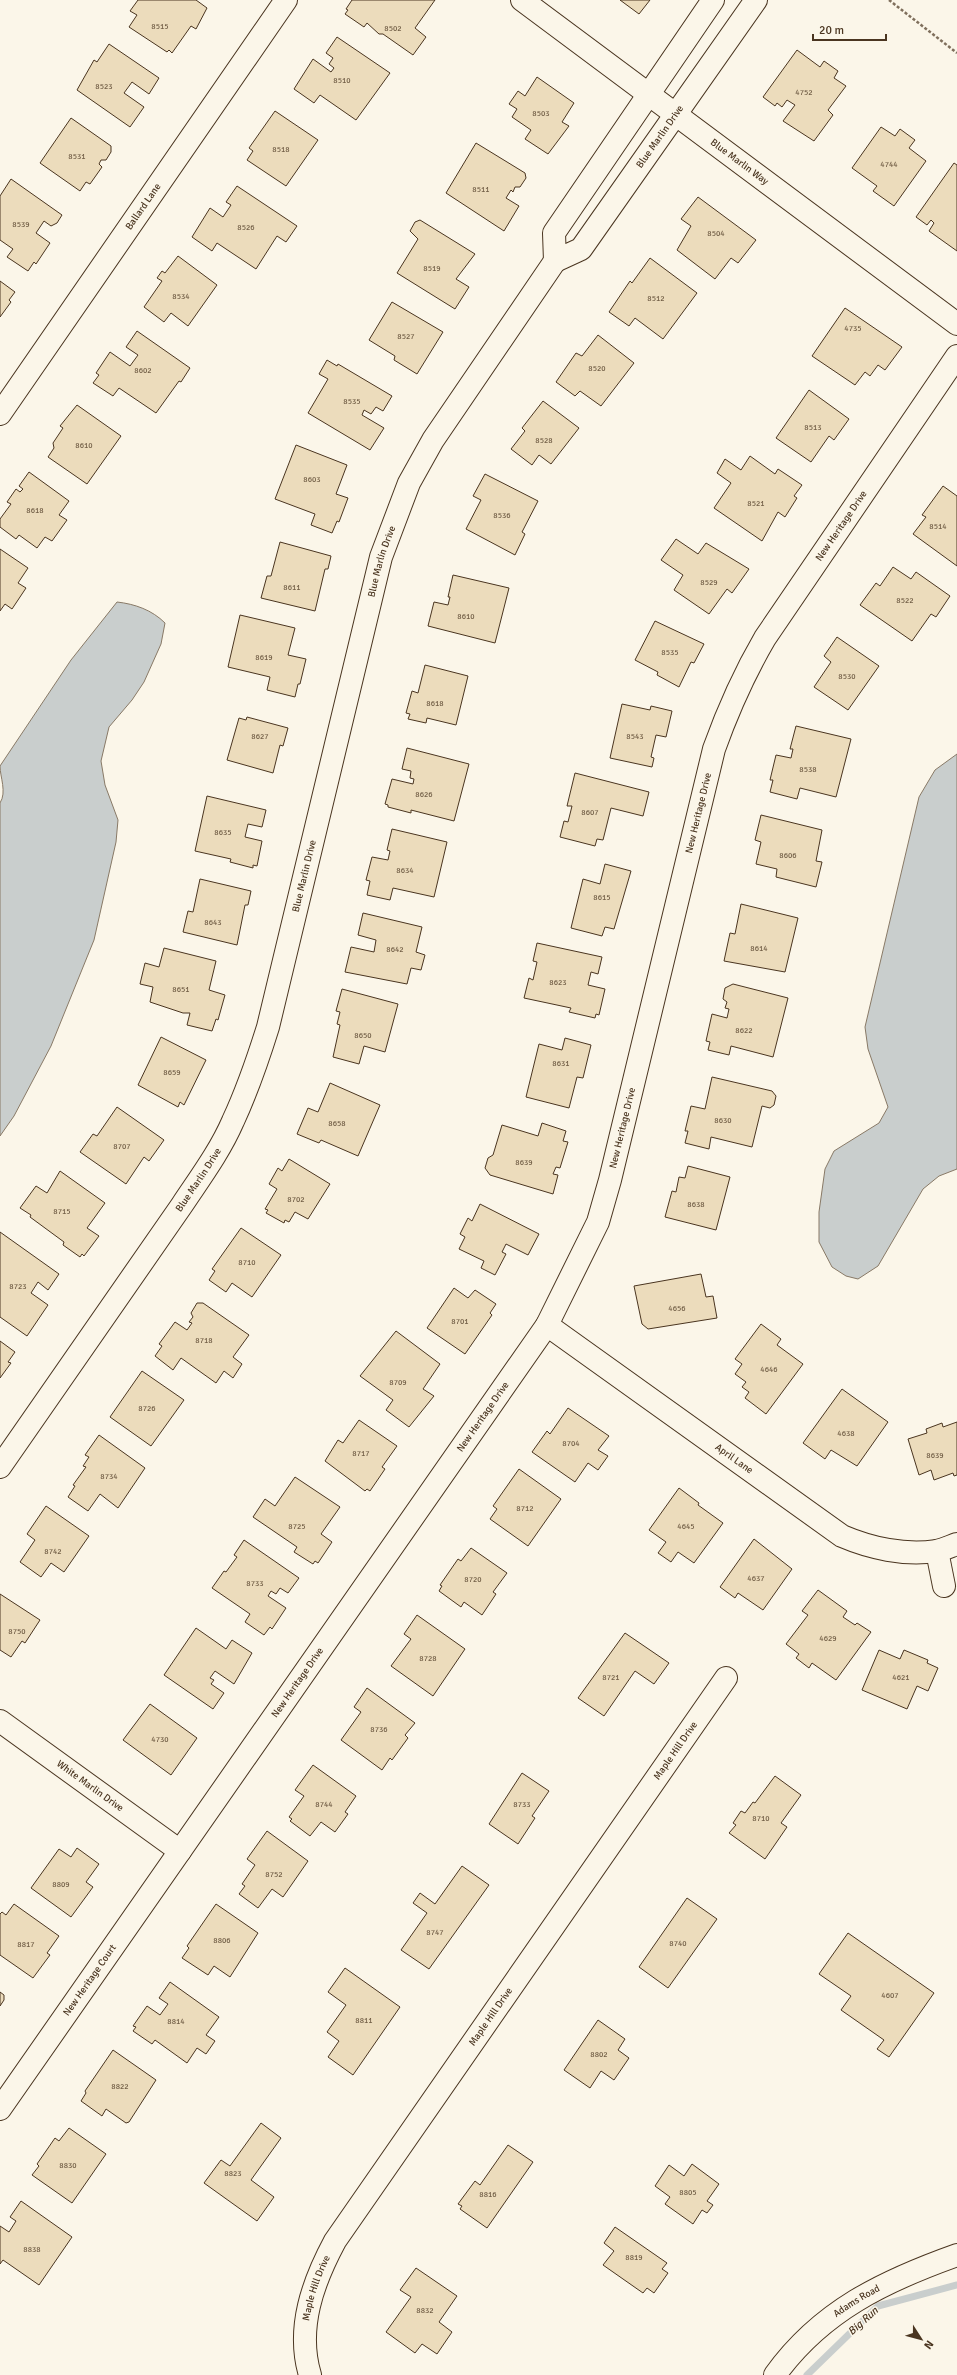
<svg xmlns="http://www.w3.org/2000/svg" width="957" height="2375" font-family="Signika,sans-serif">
	<rect width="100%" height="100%" fill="#fbf6e9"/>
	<path fill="#c9cecd" stroke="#887966" d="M117,602c18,2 35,8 48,21l-4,21 -17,38 -12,18 -23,27 -8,34 4,24 13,35 -2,22 -22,98 -43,106 -37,70 -14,20v-333c7,-11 0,-26 0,-37l71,-106z
		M957,754v415l-18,7 -16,13 -45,77 -20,13 -12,-3 -14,-9 -13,-25v-30l6,-43 9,-18 45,-28 9,-16 -20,-58 -3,-22 54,-230 16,-27z"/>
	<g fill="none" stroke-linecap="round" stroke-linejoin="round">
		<path stroke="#c9cecd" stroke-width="7" d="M807,2375l71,-69 79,-21"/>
	</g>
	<path fill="#ecdcbc" stroke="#4a3520" d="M138,0h58l11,8 -11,21 -5,-3 -19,27 -3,-3 -2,2 -38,-25 8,-12 -7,-4z
		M352,0h83l-20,28 11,9 -13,18 -30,-21h-4l-12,-11 -3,4 -19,-13 3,-4 -2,-1z
		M620,0h30l-11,14z
		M337,37l53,36 -34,47 -36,-25 -6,8 -20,-14 19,-30 18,13 3,-4 -5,-4 4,-6 -7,-5z
		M109,44l50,34 -10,16 -17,-12 -8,11 20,14 -14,20 -53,-37 17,-30 3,2z
		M797,50l23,17 4,-6 14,10 -4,7 12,8 -18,24 5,5 -19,26 -31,-20 12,-16 -8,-5 -5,7 -5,-4 -2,3 -12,-9z
		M537,77l37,26 -12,19 7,4 -21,28 -23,-15 6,-9 -19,-13 5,-8 -8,-5 9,-13 7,5z
		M275,111l43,29 -32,46 -39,-26 6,-9 -4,-3z
		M71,118l40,28v6l-5,8h-5l-2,4 3,3 -12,17 -4,-2 -6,9 -40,-28z
		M881,127l14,9 5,-7 15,11 -6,8 17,13 -32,45 -21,-15 4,-5 -25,-18z
		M476,143l49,30 1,5 -6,9h-5l-2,5 -2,-2 -5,8 13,8 -15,25 -58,-38z
		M954,163l3,2v86l-28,-20 5,-8 -3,-3 -4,5 -11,-8z
		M11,179l51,36 -5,8 -6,3 -7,-5 -8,12 14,10 -14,21 -2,-2 -6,9 -21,-14 6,-8 -13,-9v-44z
		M237,186l60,40 -11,16 -9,-6 -21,33 -39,-26 -5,8 -20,-14 18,-29 13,9 8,-12 -5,-3z
		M698,197l58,43 -18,23 -7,-5 -16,21 -38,-29 14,-24 -10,-7z
		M420,220l55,34 -19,25 13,8 -14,22 -58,-36 21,-34 -8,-8 5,-9z
		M178,256l39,29 -29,41 -17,-13 -7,9 -20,-15 18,-26 -5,-3 5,-7 3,2z
		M650,258l47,35 -34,46 -28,-21 -6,8 -20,-14 21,-31 2,2z
		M0,281l15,11 -6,8 2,2 -11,15z
		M392,302l51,30 -26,42 -23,-14 1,-4 -26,-16z
		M845,308l57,39 -17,23 -7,-5 -8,11 -5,-4 -10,13 -43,-29z
		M137,331l53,37 -9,14 -2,-1 -23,32 -37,-25 -6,8 -20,-13 6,-8 -3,-2 14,-21 20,14 8,-11 -12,-8z
		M598,335l36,28 -33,43 -21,-15 -5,5 -19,-14 20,-29 6,3z
		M327,360l10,6 1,-2 54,32 -9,15 -7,-4 -5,7 -7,-4 -2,5 22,13 -14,22 -62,-37 20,-34 -9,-5z
		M809,390l40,29 -15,21 -5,-4 -18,26 -35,-24z
		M543,401l36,27 -28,36 -12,-9 -7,10 -21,-16 14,-18 -3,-3z
		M77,405l44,31 -34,48 -39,-27 6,-9 -1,-5 10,-15 -3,-2z
		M296,445l51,20 -11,29 12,4 -9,24 -2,-1 -5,12 -21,-8 4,-11 -40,-15z
		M750,456l25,18 3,-5 24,16 -8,11 3,2 -12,19 -7,-5 -16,29 -48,-33 17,-25 -14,-10 8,-14 16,11z
		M29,472l40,29 -10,14 8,5 -15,21 -7,-4 -8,11 -18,-13 -3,4 -16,-12v-8l11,-15 -4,-2 9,-13 4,3 3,-3 -4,-3z
		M485,474l53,27 -16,31 3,2 -10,21 -49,-26 15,-29 -8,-4z
		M943,486l14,10v70l-44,-32 13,-17 -4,-2z
		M676,539l22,15 8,-11 43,26 -17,24 -5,-4 -18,25 -35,-24 9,-15 -22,-15z
		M280,542l51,14 -3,13h-3l-10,42 -54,-13 6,-22h4z
		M0,549l28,19 -10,15 8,5 -14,21 -7,-5 -5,7z
		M893,567l18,12 5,-7 34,24 -14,21 -5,-3 -19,27 -52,-36 16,-22 4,3z
		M453,575l56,13 -14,55 -67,-17 6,-24 14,3 2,-8h-2z
		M240,615l55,13 -7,27 18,4 -6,25h-2l-3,13 -28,-7 3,-13 -42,-10z
		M655,621l49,23 -10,19 -3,-1 -12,25 -22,-12 1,-3 -23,-12z
		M837,637l42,29 -31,44 -34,-23 17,-25 -7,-6z
		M425,665l43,11 -12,49 -29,-7 -1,5 -18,-4 2,-5 -4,-1 6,-22 6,2z
		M622,704l28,6 1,-4 21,5 -6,26 -10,-2 -5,22 3,1 -2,9 -42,-9z
		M247,717l41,11 -5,18 -3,-1 -7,28 -46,-13 12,-42 7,2z
		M796,726l55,13 -15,58 -36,-9 -3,11 -27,-7 3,-12h-3l6,-25 15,3 2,-9h-3z
		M407,748l62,16 -15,57 -43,-11v3l-23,-6v-2l-3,-1 7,-25 21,5 1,-5 -4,-1 1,-7 -9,-2z
		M575,773l74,19 -6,24 -32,-8 -8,32 -6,-1 -2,7 -35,-9 4,-16 4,1 4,-16h-5z
		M207,796l59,14 -4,17 -14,-3 -3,13 17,4 -5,25 -4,-1v3l-23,-6 1,-3 -36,-8z
		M761,815l61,15 -6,31 6,1 -6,25 -40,-10 1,-8 -21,-5 5,-22 -6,-2z
		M392,829l55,13 -13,55 -41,-9 -3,12 -23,-5 3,-14 -4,-1 6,-23 16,3 2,-9 -3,-1z
		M605,864l26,7 -17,58 -9,-2 -3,9 -31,-8 12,-49 17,5z
		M200,879l51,12 -3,14h-3l-8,40 -54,-13 5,-21 5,1z
		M741,904l57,14 -13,54 -61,-11 6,-28 5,1z
		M363,913l59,14 -6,25 9,3 -4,15 -10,-2 -4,16 -62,-12 6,-25 23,5 2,-12 -18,-5z
		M537,943l65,14 -4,17 -7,-2 -3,13 17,4 -6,26 -3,-1 -1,4 -26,-6 2,-4 -47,-10 5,-20 4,2 4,-18 -4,-1z
		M164,948l52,13 -7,29 16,5 -7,25 -2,-1 -4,12 -25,-6 3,-12h-7l-33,-11 3,-15 -13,-3 5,-21 14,4z
		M733,984l55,14 -15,59 -42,-11 -2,9 -21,-5 2,-8 -4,-1 6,-27 15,4 2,-9 -4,-1 2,-6 -4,-3 2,-11z
		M342,989l56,15 -13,48 -21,-6 -5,18 -26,-7 7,-32 -3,-1 3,-12 -4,-1z
		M161,1037l45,23 -22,45 -4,-3 -2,5 -40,-22z
		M565,1038l26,7 -8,33 -6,-1 -8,31 -43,-11 13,-53 23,6z
		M712,1077l60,14 4,5 -2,9 -4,3 -8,-2 -10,41 -41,-10 -2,12 -24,-6 3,-12h-3l6,-25 14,3z
		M330,1083l50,22 -22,51 -37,-16 -2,3 -22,-9 11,-26 10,4z
		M117,1107l47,33 -15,21 -5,-4 -18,27 -46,-32 13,-18 4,2z
		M542,1123l24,8 -3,10 5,1 -8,26 -4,-1 -3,7 5,1 -5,19 -63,-19 -5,-7 3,-10 5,-3 9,-30 36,11z
		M289,1159l41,25 -22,35 -13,-7 -6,10 -4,-2 -1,3 -18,-10 2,-3 -3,-1 12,-20 -8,-5 9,-16 4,3z
		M688,1166l42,11 -14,53 -51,-13 7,-26 4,1 3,-15 6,1z
		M60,1171l45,32 -18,25 12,8 -15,20 -2,-2 -2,3 -17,-12 1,-3 -34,-25 1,-2 -11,-7 16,-22 11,7z
		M480,1204l59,30 -11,21 -22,-11 -4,8 4,2 -11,21 -14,-7 3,-7 -25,-12 6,-12 -5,-3 8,-16 4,3z
		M241,1228l40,27 -29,42 -20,-14 -6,9 -17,-12 6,-9 -3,-2z
		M0,1232l59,42 -11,16 -10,-8 -7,11 17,12 -21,31 -27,-19z
		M701,1274l5,23 7,-1 4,22 -69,11 -6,-5 -8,-38z
		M454,1288l14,10 7,-8 21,14 -6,9 2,2 -27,39 -38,-26z
		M197,1303h6l46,32 -16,22 9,7 -9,14 -9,-7 -8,12 -35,-25 -8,12 -18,-14 7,-10 -3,-2 16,-22 12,8 5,-7 -3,-1 4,-5 -2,-4z
		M761,1324l20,15 -4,6 26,19 -37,50 -21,-16 4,-6 -7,-5 4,-5 -11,-8 7,-10 -7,-5z
		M396,1331l44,33 -17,25 11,7 -25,31 -23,-17 7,-10 -33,-24z
		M0,1341l15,11 -7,10 3,1 -11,15z
		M142,1371l42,29 -33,46 -41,-29z
		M842,1389l46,33 -31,44 -26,-16 -6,9 -22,-16z
		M568,1408l41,28 -11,14 10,6 -10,14 -10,-7 -13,19 -43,-30 15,-21 3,3z
		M359,1420l38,26 -15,21 3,2 -15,22 -3,-2 -2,2 -40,-30 13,-21 5,3z
		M957,1422v53l-3,1 -1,-3 -19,7 -3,-10 -12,5 -11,-36 19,-6 -1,-4 16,-6 1,4z
		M99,1435l46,33 -27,40 -18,-14 -12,17 -20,-14 7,-11 -2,-1 13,-18 -3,-1 6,-9 -4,-2z
		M519,1469l42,30 -33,47 -38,-27 7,-10 -4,-3z
		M295,1477l45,30 -19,27 11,8 -14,21 -3,-2 -2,3 -19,-12 3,-5 -44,-30 12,-18 10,7z
		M679,1488l20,15 -1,2 25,18 -29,40 -16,-11 -7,10 -13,-9 8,-11 -17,-12z
		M46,1506l43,30 -25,36 -13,-9 -10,14 -21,-15 15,-22 -8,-6z
		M754,1539l38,30 -29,41 -25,-17 -3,5 -15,-11z
		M244,1540l55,38 -11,15 -8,-5 -4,6 -5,-3 -3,5 18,12 -14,21 -2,-2 -6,8 -19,-13 5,-8 -38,-26 12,-17 2,1 11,-15 -3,-2z
		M471,1548l36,25 -14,19 3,2 -14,21 -18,-13 -3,5 -22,-16 3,-5 -2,-1 18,-26 3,2z
		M818,1590l29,21 -4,6 12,8 2,-2 14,9 -35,48 -24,-17 -3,5 -13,-10 3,-4 -13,-10 22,-29 -6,-4z
		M0,1594l40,26 -15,23 -3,-2 -11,16 -11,-7z
		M417,1615l48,34 -32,47 -42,-30 20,-27 -7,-5z
		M196,1628l30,21 6,-9 20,13 -18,31 -19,-13 -5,7 4,2 -3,4 13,9 -11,16 -49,-34z
		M625,1633l44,30 -15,21 -19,-13 -31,45 -26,-18z
		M879,1650l21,9 4,-9 24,10 -1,3 11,5 -10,23 -11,-5 -10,23 -45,-19z
		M367,1688l48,35 -10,12 3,3 -16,22 -2,-2 -8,12 -41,-30 20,-28 -7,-5z
		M150,1704l47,34 -26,37 -48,-35z
		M313,1765l43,31 -11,16 3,2 -13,18 -14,-10 -11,14 -20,-15 2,-2 -3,-2 15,-21 -9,-6z
		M522,1773l27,18 -17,25 3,2 -17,26 -29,-20z
		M775,1776l26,19 -20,28 6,4 -22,32 -36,-26 7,-8 -3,-2 8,-12 4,2 8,-11 2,1z
		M267,1831l41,30 -25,36 -11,-8 -14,19 -19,-14 6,-8 -3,-2 13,-19 -8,-6z
		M77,1848l22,16 -13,18 7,5 -22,30 -40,-29 28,-39 12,8z
		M462,1866l27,19 -60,84 -28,-19 26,-37 -14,-10 7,-10 15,11z
		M687,1898l30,21 -49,69 -29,-21z
		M14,1904l45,32 -12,17 3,2 -17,23 -33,-23v-41l2,-2 4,3z
		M216,1904l42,29 -28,44 -16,-11 -6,9 -26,-17 7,-10 -2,-2z
		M848,1933l86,60 -45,64 -12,-8 7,-9 -43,-30 10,-14 -32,-22z
		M345,1968l55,39 -47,68 -25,-18 11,-16 -12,-9 19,-27 -18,-13z
		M170,1982l49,35 -13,18 9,6 -9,13 -9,-6 -10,15 -32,-23 -3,4 -19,-13 3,-4 -3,-1 14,-20 13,9 8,-11 -9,-6z
		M0,1992l4,3v5l-4,6z
		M598,2020l27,19 -7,11 11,8 -15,22 -13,-9 -11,17 -26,-18z
		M113,2050l43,30 -27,42 -3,1 -20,-14 -4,7 -21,-15 5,-8 -1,-2z
		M261,2123l20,15 -30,42 23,17 -17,24 -53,-38 17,-23 9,6z
		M69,2128l37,26 -34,49 -40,-28 7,-9 -2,-2 18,-26 4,3z
		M508,2145l25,17 -46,66 -27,-19 2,-3 -4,-2 17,-23 5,4z
		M692,2164l27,20 -12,17 6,4 -6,8 -5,-3 -9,14 -28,-20 5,-7 -15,-11 14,-21 15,11z
		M21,2201l51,36 -33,48 -36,-25 -3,4v-38l9,6 7,-11 -6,-4z
		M615,2227l52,36 -5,6 6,4 -14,20 -7,-5 -4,5 -40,-28 11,-14 -10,-8z
		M416,2268l41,28 -18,26 13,10 -15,22 -15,-10 -7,9 -29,-21 25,-35 -11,-7z"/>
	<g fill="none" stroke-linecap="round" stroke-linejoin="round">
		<g stroke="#4a3520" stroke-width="24">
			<g id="minor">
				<path id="s1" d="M522,0l435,324"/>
				<path id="s2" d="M713,0l-159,233 1,28 26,-12 175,-249"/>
				<path id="s3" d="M0,414l286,-414"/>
				<path id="s4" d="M547,1325l295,211c28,12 63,20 94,15 7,-1 15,-5 21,-7"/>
				<path id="s5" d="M0,1467l182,-262c18,-27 38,-54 51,-84 14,-30 25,-62 35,-94l113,-470 28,-74 24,-43 122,-179"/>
				<path d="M937,1551l7,35"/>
				<path id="s6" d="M0,1721l180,130"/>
				<path id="s7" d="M0,2109l547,-784 51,-103 12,-42 104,-431c14,-39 30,-75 51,-111l192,-282"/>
				<path id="s8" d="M310,2375c-14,-47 3,-93 25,-134l391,-563"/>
				<path id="s9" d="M775,2375c46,-64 109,-94 182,-120"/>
			</g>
		</g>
		<path stroke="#7f6f5c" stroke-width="2.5" stroke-dasharray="3 2" stroke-linecap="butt" d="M889,0l68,53"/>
		<use href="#minor" stroke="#fbf6e9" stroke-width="22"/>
	</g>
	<g text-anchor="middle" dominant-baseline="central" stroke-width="3" stroke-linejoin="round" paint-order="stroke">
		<g font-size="8" fill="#725f47">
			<text x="160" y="26">8515</text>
			<text x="393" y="28">8502</text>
			<text x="342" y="80">8510</text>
			<text x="104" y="86">8523</text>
			<text x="804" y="92">4752</text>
			<text x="541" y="113">8503</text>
			<text x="281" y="149">8518</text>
			<text x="77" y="156">8531</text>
			<text x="889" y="164">4744</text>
			<text x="481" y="189">8511</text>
			<text x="21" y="224">8539</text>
			<text x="246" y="227">8526</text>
			<text x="716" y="233">8504</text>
			<text x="432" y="268">8519</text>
			<text x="181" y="296">8534</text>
			<text x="656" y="298">8512</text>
			<text x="853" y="328">4735</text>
			<text x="406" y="336">8527</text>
			<text x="597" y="368">8520</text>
			<text x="143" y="370">8602</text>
			<text x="352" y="401">8535</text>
			<text x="813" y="427">8513</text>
			<text x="544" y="440">8528</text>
			<text x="84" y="445">8610</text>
			<text x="312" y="479">8603</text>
			<text x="756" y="503">8521</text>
			<text x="35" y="510">8618</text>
			<text x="502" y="515">8536</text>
			<text x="938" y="526">8514</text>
			<text x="709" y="582">8529</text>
			<text x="292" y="587">8611</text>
			<text x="905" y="600">8522</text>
			<text x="466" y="616">8610</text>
			<text x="670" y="652">8535</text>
			<text x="264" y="657">8619</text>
			<text x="847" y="676">8530</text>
			<text x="435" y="703">8618</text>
			<text x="260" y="736">8627</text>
			<text x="635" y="736">8543</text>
			<text x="808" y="769">8538</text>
			<text x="424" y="794">8626</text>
			<text x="590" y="812">8607</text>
			<text x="223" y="832">8635</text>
			<text x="788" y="855">8606</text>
			<text x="405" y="870">8634</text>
			<text x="602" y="897">8615</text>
			<text x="213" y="922">8643</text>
			<text x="759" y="948">8614</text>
			<text x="395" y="949">8642</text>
			<text x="558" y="982">8623</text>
			<text x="181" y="989">8651</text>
			<text x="744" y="1030">8622</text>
			<text x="363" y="1035">8650</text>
			<text x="561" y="1063">8631</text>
			<text x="172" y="1072">8659</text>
			<text x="723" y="1120">8630</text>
			<text x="337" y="1123">8658</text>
			<text x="122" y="1146">8707</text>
			<text x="524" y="1162">8639</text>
			<text x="296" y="1199">8702</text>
			<text x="696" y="1204">8638</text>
			<text x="62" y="1211">8715</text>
			<text x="247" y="1262">8710</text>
			<text x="18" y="1286">8723</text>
			<text x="677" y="1308">4656</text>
			<text x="460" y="1321">8701</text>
			<text x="204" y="1340">8718</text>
			<text x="769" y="1369">4646</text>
			<text x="398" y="1382">8709</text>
			<text x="147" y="1408">8726</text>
			<text x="846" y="1433">4638</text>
			<text x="571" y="1443">8704</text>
			<text x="361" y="1453">8717</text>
			<text x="935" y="1455">8639</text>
			<text x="109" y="1476">8734</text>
			<text x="525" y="1508">8712</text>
			<text x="297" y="1526">8725</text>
			<text x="686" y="1526">4645</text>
			<text x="53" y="1551">8742</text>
			<text x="756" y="1578">4637</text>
			<text x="473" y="1579">8720</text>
			<text x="255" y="1583">8733</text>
			<text x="17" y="1631">8750</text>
			<text x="828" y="1638">4629</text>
			<text x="428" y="1658">8728</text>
			<text x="611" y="1677">8721</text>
			<text x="901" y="1677">4621</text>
			<text x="379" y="1729">8736</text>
			<text x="160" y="1739">4730</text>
			<text x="324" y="1804">8744</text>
			<text x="522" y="1804">8733</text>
			<text x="761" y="1818">8710</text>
			<text x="274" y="1874">8752</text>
			<text x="61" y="1884">8809</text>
			<text x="435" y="1932">8747</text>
			<text x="222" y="1940">8806</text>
			<text x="678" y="1943">8740</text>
			<text x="26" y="1944">8817</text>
			<text x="890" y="1995">4607</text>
			<text x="364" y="2020">8811</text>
			<text x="176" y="2021">8814</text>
			<text x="599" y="2054">8802</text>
			<text x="120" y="2086">8822</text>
			<text x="68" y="2165">8830</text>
			<text x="233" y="2173">8823</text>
			<text x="688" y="2192">8805</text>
			<text x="488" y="2194">8816</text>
			<text x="32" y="2249">8838</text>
			<text x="634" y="2257">8819</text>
			<text x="425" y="2310">8832</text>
		</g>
		<g font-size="10" fill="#4a3520" stroke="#fbf6e9">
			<text stroke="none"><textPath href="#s2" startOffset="476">Blue Marlin Drive</textPath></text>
			<text stroke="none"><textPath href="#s1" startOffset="271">Blue Marlin Way</textPath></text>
			<text stroke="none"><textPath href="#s3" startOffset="252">Ballard Lane</textPath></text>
			<text stroke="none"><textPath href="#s7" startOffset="1816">New Heritage Drive</textPath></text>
			<text stroke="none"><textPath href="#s5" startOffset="997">Blue Marlin Drive</textPath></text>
			<text stroke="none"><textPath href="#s7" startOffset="1492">New Heritage Drive</textPath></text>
			<text stroke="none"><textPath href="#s5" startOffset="673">Blue Marlin Drive</textPath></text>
			<text stroke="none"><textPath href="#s7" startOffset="1168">New Heritage Drive</textPath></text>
			<text stroke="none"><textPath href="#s5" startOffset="349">Blue Marlin Drive</textPath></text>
			<text stroke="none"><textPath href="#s7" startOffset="844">New Heritage Drive</textPath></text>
			<text stroke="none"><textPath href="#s4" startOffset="230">April Lane</textPath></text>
			<text stroke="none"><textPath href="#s7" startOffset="520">New Heritage Drive</textPath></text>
			<text stroke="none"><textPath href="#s8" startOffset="737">Maple Hill Drive</textPath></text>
			<text stroke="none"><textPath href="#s6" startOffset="111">White Marlin Drive</textPath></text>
			<text stroke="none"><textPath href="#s7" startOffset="157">New Heritage Court</textPath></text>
			<text stroke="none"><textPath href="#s8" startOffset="413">Maple Hill Drive</textPath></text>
			<text stroke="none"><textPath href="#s8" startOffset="89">Maple Hill Drive</textPath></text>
			<text stroke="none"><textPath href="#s9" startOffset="111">Adams Road</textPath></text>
		</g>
		<g font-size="11" font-style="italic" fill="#4a3520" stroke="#fbf6e9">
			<text transform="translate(863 2321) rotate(-42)">Big Run</text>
		</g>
	</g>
	<g transform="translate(921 2339) rotate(126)" stroke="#fbf6e9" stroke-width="3" paint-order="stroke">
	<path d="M0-3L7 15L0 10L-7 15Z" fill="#4a3520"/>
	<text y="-6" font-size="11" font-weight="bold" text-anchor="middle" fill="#4a3520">N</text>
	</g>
	<path d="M813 34v6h73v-6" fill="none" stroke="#4a3520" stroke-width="2"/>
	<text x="819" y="34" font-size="12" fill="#4a3520" stroke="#fbf6e9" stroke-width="3" paint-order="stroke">20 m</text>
</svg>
